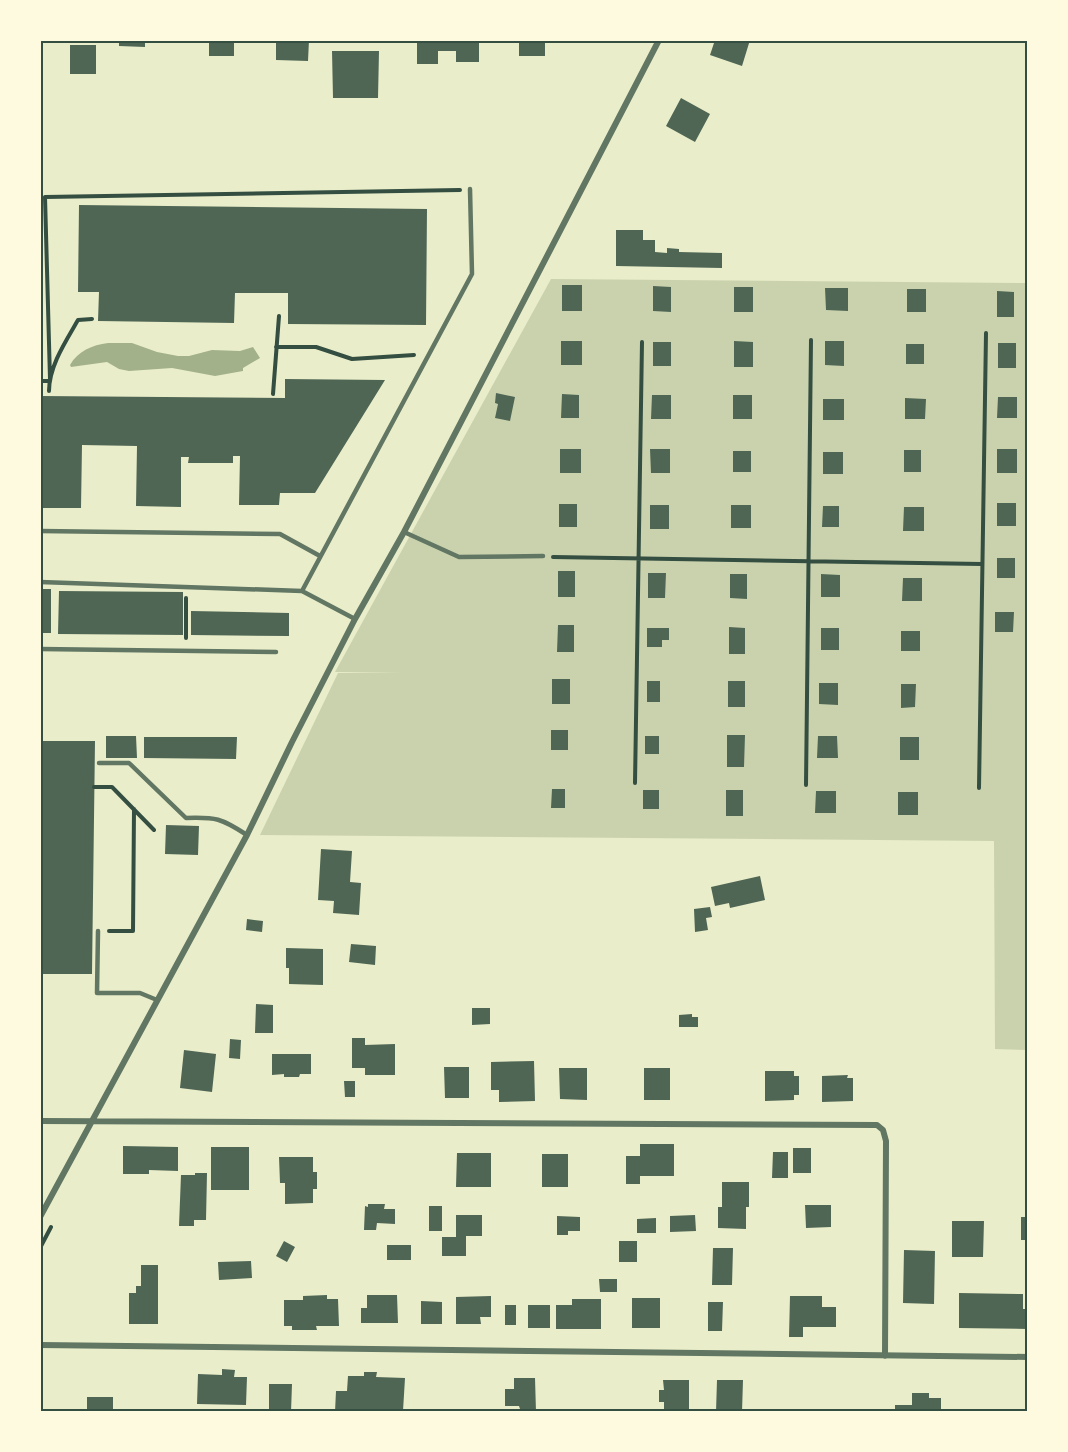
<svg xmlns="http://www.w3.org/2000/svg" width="1068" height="1452" font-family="'Sofia Sans Condensed',sans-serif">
	<rect width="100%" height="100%" fill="#e9edc9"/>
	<path fill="#cad2ad" d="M551,279l476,4v767l-32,-1 -1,-208 -734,-6 78,-162 63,-1h-66z"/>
	<path fill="#a3b18a" d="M108,343h24l25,9 21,4h11l23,-6 28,1 13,-4 7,11 -17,10v3l-28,5 -43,-8 -43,3 -10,-2 -12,-7 -36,5 -1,-2c8,-14 22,-20 38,-22z"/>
	<path fill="#4f6655" d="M119,40h26v7l-26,-1z
		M209,40h25v16h-25z
		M276,40h33l-1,21 -32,-1z
		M417,40h62v22h-23v-11h-18v13h-21z
		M519,40h26v16h-26z
		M715,40h35l-8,26 -32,-11z
		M70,45h26v29h-26z
		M332,51h47l-1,47h-45z
		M681,98l29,16 -15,28 -29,-16z
		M79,205l348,4 -1,116 -138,-1v-31h-53l-1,30 -136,-2 1,-29h-21z
		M616,230h27v10h12v12l12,1v-5l12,1v3l43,1v15l-106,-2z
		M562,285h20v26h-20z
		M653,286l18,1v25l-18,-1z
		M734,287h19v25h-19z
		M825,288h23v23l-22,-1z
		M907,289h19v23h-19z
		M997,291l17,1v25h-17z
		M561,341h21v24h-21z
		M734,341l19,1v25h-19z
		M825,341h19v25l-19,-1z
		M653,342h18v24h-18z
		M998,343h18v25h-18z
		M906,344h18v20h-18z
		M285,379l100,1 -70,113h-35l-1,12h-40l1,-49h-7v7h-45l1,-6h-8v50l-45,-1 1,-60 -55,-1 -1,63h-41v-112l245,2z
		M496,393l19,4 -5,24 -15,-3 3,-14 -3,-1z
		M562,394l17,1v23h-18z
		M652,395h19v24h-20z
		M733,395h19v24h-19z
		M998,397h19v21h-20z
		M905,398l21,1 -1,20h-20z
		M823,399h21v21h-21z
		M560,449h21v24h-21z
		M650,449h20v24h-19z
		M997,449h20v24h-20z
		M904,450h17v22h-17z
		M733,451h18v21h-18z
		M823,452h20v22h-20z
		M997,503h19v23h-19z
		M559,504h18v23h-18z
		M650,505h19v24h-19z
		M731,505h20v23h-20z
		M823,506h16v21h-17z
		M904,507h20v24h-21z
		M997,558h18v20h-18z
		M558,571h17v26h-17z
		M648,573h18l-1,25h-17z
		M730,574h17v25l-17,-1z
		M821,574l19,1v22h-19z
		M903,578h19v23h-20z
		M40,589h11v44h-11z
		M59,591l124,1v43l-125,-1z
		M191,611l98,2v23l-98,-1z
		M995,612h19l-1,20h-18z
		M558,625h16v27h-17z
		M729,627l16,1v26h-16z
		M647,628h22v12h-7v7h-15z
		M821,628h18v22h-18z
		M901,631h19v20h-19z
		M552,679h18v25h-18z
		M647,681h13v21h-13z
		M728,681h17v26h-17z
		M819,683h19v22l-19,-1z
		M901,684h15l-1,23 -14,1z
		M551,730h17v20h-17z
		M727,735h18l-1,32h-17z
		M106,736h30l1,22h-31z
		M645,736h14v18h-14z
		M818,736h19l1,22h-21z
		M144,737h93l-1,22 -92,-1z
		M900,737h19v23h-19z
		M40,741h55l-3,233h-52z
		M552,789h13v19h-14z
		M643,790h16v19h-16z
		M726,790h17v26h-17z
		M816,791h20v22h-21z
		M898,792h20v23h-20z
		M166,825l33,1 -1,29 -33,-1z
		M321,849l31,2 -2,31 11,1 -2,32 -26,-2 1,-12 -16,-1z
		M760,876l5,24 -35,8 -1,-5 -14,3 -4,-19z
		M710,907l2,10 -6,1 2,12 -13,2 -1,-23z
		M247,919l16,2 -1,11 -16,-2z
		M351,944l25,2 -1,19 -26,-3z
		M286,948l37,1v36l-34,-1v-16h-3z
		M256,1004l17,1v28h-18z
		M472,1008h18v16l-18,1z
		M692,1014v3h6v10h-19v-12z
		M352,1038h13v7l30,-1v31h-30v-7h-13z
		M230,1039l11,1 -1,19 -11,-1z
		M184,1050l32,4 -4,38 -32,-4z
		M272,1054h39v20h-11l-1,3h-15v-3l-12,1z
		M40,1059h3v45h-3z
		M534,1061l1,40 -36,1v-12h-8v-28z
		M444,1067h25v31h-24z
		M559,1068h28v32l-27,-1z
		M644,1068h26v32h-26z
		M765,1071h29v5h5v19h-5v5l-29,1z
		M848,1075l-1,3h6v23l-31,1v-26z
		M344,1081h11v16h-10z
		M640,1144h34v32h-34v8h-14v-28h14z
		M123,1146l55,1v24l-29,-1v4h-26z
		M211,1147h38v43h-38z
		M793,1148h18v25h-18z
		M773,1152h15v26h-16z
		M457,1153h34v34h-35z
		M542,1154h26v33h-26z
		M279,1157h34v15h4v17h-4v14l-28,1v-21h-5z
		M195,1173h12l-1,47h-12v6h-15l2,-51h14z
		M722,1182h27v25h-3v22l-28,-1v-21h4z
		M368,1204h17l-1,5h11v15l-18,-1 -1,7h-12l1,-24 3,1z
		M805,1205h26v22l-25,1z
		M429,1206h13v25h-13z
		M456,1215h26v21h-16v20h-24v-19h14z
		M695,1215l1,16 -26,1v-16z
		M557,1216l23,1v14h-12v4h-11z
		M1021,1217h7v23h-7z
		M656,1218v15h-19v-14z
		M952,1221h32l-1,36h-31z
		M284,1241l11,6 -8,15 -11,-6z
		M619,1241h18v21h-18z
		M387,1245h24v15h-24z
		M713,1248h20l-1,37h-20z
		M904,1250l31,1 -1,53 -31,-1z
		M251,1261l1,17 -33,2 -1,-18z
		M141,1265h17v59h-29v-31h7v-7h5z
		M599,1279h18v13h-17z
		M959,1293l64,1v15h5v20l-69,-1z
		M327,1295v4h11l1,27h-23l1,4h-25v-4h-8v-26h19v-4z
		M367,1295h30l1,28h-37v-15h6z
		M491,1296v21h-11l1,7h-25v-27z
		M790,1296h32v11h14v20h-33v10h-14z
		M632,1298h28v30h-28z
		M572,1299h29v30h-45v-24h16z
		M421,1301l21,1v22h-21z
		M708,1302h15l-1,29h-14z
		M505,1305h11v20h-11z
		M528,1305h22v23h-22z
		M222,1369l13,1 -1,7h13l-1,28 -49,-1 1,-30 24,1z
		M364,1372h13l-1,5 29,1 -2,33 -23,-2 -1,3h-44l1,-21h11l1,-15h16z
		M514,1378h21l1,34h-15l-2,-6h-14v-17h9z
		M663,1380h26v31h-25v-9h-5v-12h5z
		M717,1380h26l-1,32h-26z
		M269,1384h23l-1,28h-22z
		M912,1393h17v5h12v14h-46v-7h17z
		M87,1397h26v15h-26z"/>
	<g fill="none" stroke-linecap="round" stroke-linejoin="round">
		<path stroke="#344e41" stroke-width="4" d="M276,347h40l36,12 62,-4
			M50,379l-5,-182 415,-7
			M40,381h9
			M49,391c0,-25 17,-50 29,-71l14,-1
			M273,394l6,-78
			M553,557l429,7
			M186,638v-40
			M635,783l7,-441
			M806,785l5,-445
			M94,787h18l42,43
			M979,788l7,-455
			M109,931h24l1,-122
			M40,1248l11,-21"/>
		<path stroke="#617663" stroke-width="4.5" d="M40,531l240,3 40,22
			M404,532l55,25 84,-1
			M40,582l262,9 53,28
			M302,591l170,-317 -2,-85
			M40,649l236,3
			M99,763h30l57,55c30,-1 35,0 61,17
			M98,931l-1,62h43l17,7"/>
		<path stroke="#617663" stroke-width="6" d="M40,1121l837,4 6,5 3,11 -1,215
			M40,1217l207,-382 45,-93 63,-123 49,-87 255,-492
			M40,1345l988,12"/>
	</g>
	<rect width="1068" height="1452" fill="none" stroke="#fefae0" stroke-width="84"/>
	<rect x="42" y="42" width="984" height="1368" fill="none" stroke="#344e41" stroke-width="2"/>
</svg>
